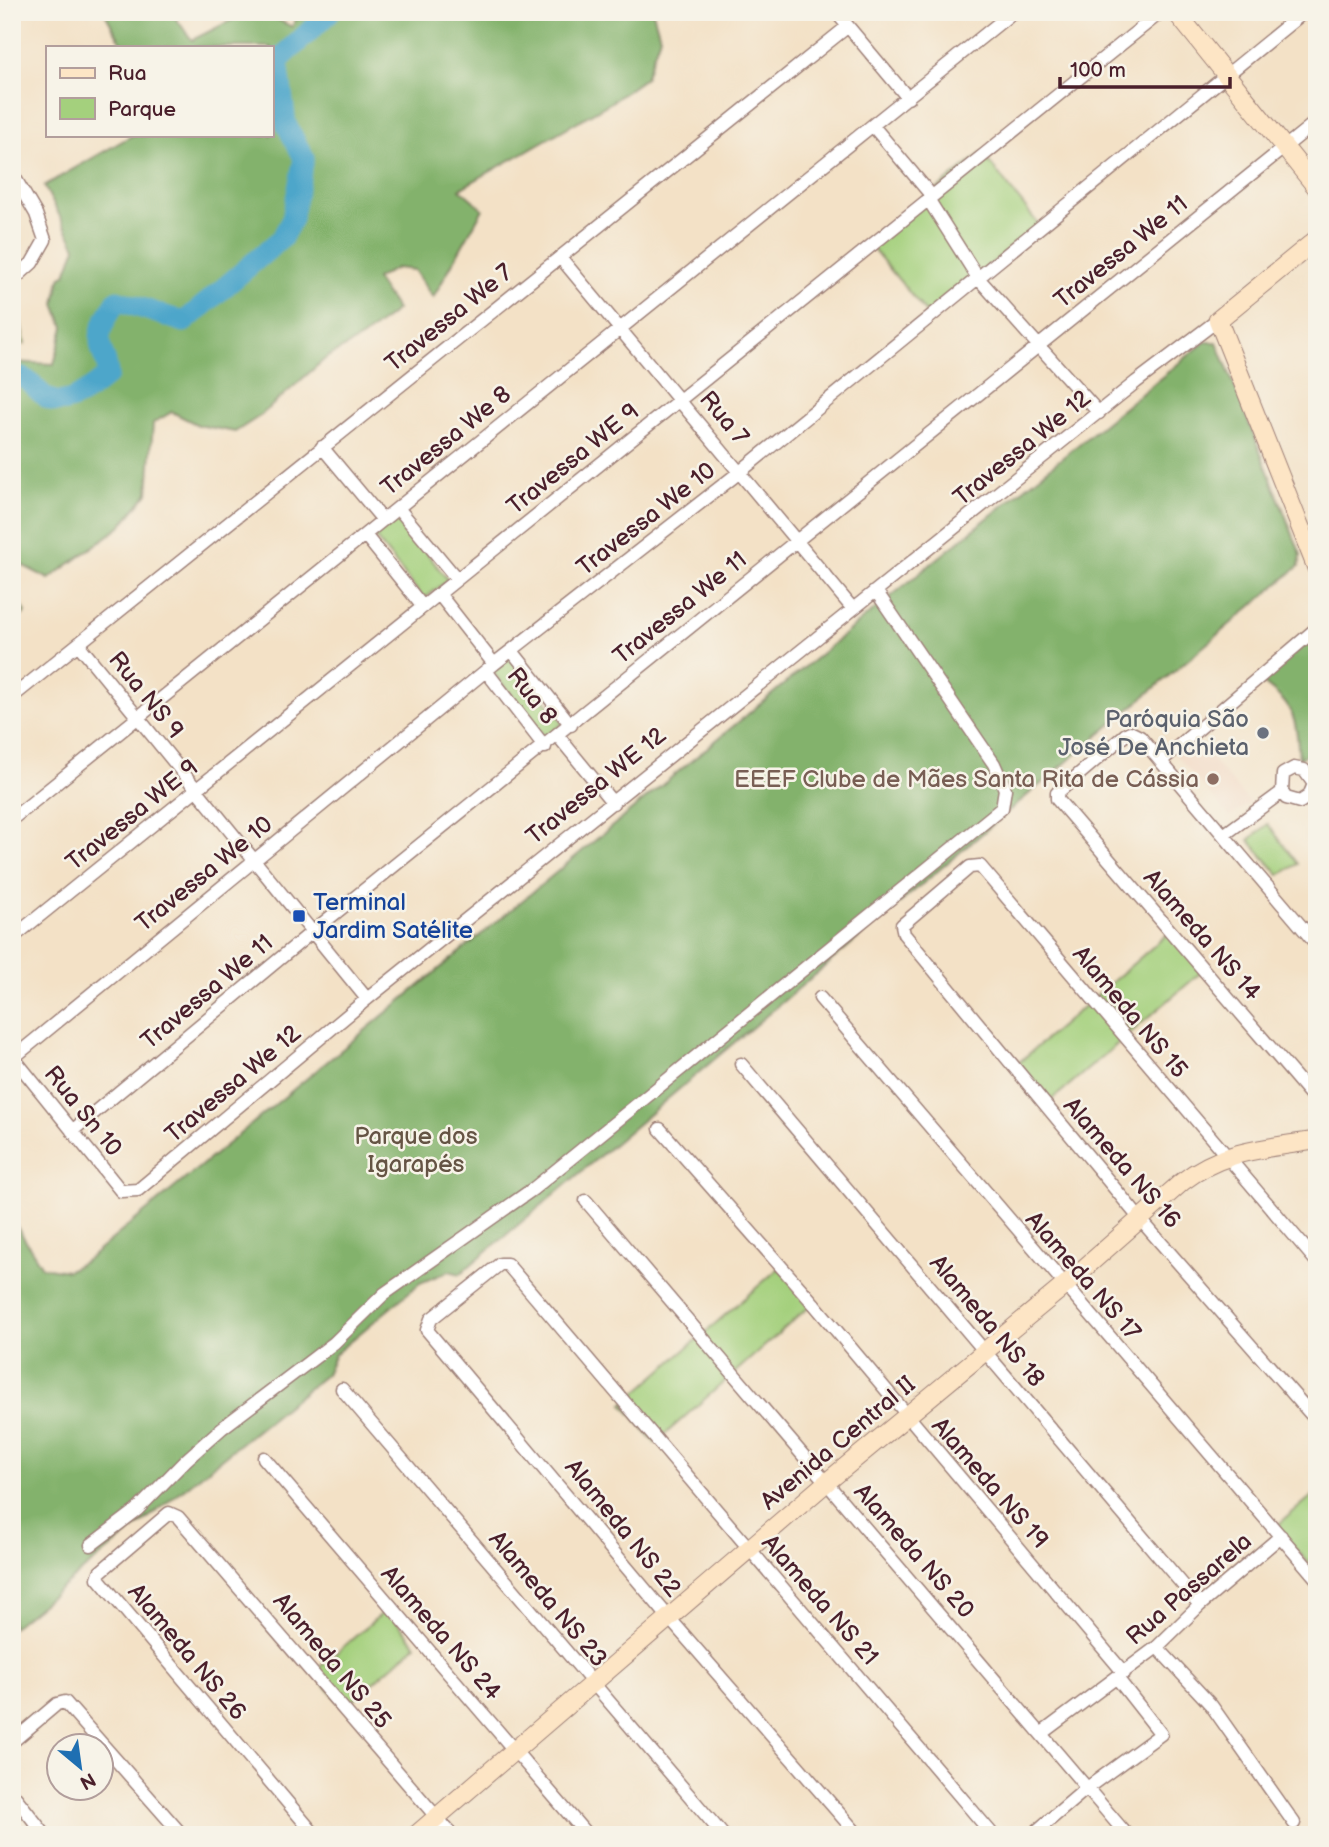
<svg xmlns="http://www.w3.org/2000/svg" width="1329" height="1847" font-family="'Balsamiq Sans',sans-serif">
	<rect width="100%" height="100%" fill="#f7f3e8"/>
	<filter id="ink" filterUnits="userSpaceOnUse"><feTurbulence type="fractalNoise" baseFrequency=".0143" numOctaves="2"/><feDisplacementMap in="SourceGraphic" scale="14" xChannelSelector="R" yChannelSelector="G"/><feConvolveMatrix kernelMatrix="1 2 1 2 8 2 1 2 1" color-interpolation-filters="sRGB"/></filter>
	<filter id="wash" filterUnits="userSpaceOnUse"><feTurbulence type="fractalNoise" baseFrequency=".00686" numOctaves="4" result="noise"/><feDisplacementMap in="SourceGraphic" scale="28" xChannelSelector="R" yChannelSelector="G"/><feGaussianBlur stdDeviation="1.57" result="paint"/><feColorMatrix in="noise" values="0 0 0 0 0 0 0 0 0 0 0 0 0 0 0 0 0 1.4 0 .05"/><feComposite in="paint" operator="in"/></filter>
	<g filter="url(#wash)">
		<rect width="100%" height="100%" fill="#f3e1c6"/>
		<path fill="#f2d4be" d="M1193,737l57,66 -20,14 -56,-64z"/>
		<path fill="#a4d07d" stroke="#777854" stroke-width="2" d="M982,153l57,72 -111,90 -59,-71z
			M19,314l6,30 -13,2v-31z
			M398,517l50,63 -24,19 -50,-63z
			M511,656l52,67 -18,15 -53,-67z
			M1268,824l30,40 -19,11 -30,-35z
			M1171,931l33,39 -157,134 -31,-39z
			M779,1268l32,37 -156,138 -32,-39z
			M1317,1492v79l-43,-43z
			M387,1609l29,36 -72,63 -30,-36z"/>
		<path fill="#83b26c" stroke="#66684c" stroke-width="2" d="M104,12h67l21,28 56,-28h15l29,15 8,-15h353l7,25 -15,41 -35,25 -150,86 23,20 -50,89 -19,-28 -18,-2 -20,11 21,31 -34,27 -37,21 -66,58 -25,16 -37,-7 -26,-13 -19,11 -5,70 -28,34 -71,52 -29,-15 -8,4v-206l42,2 10,-37 -9,-23 5,-26 6,-4 10,-27 -32,-61 89,-51h138v-88h-147z
			M1205,342h12l84,213 -2,11 -839,708 -11,-3 -29,12 -85,71 -9,20 -314,254v-409l30,48 25,4 20,-11 776,-641z
			M12,591l14,21 -14,12z
			M1317,635v112l-18,12c-3,-43 -4,-53 -40,-79z"/>
		<g fill="none" stroke-linecap="round" stroke-linejoin="round">
			<path stroke="#4da6ca" stroke-width="21" d="M12,377c19,-2 23,15 37,22 19,10 45,-12 59,-24 0,-9 -2,-13 -5,-21 -9,-21 4,-37 14,-54l67,22 98,-84 10,-19 12,-61 -18,-34 -8,-63 52,-49"/>
		</g>
	</g>
	<g filter="url(#ink)">
		<g fill="none" stroke-linecap="round" stroke-linejoin="round">
			<g stroke="#9e8078" stroke-width="15">
				<path id="street" d="M836,12l72,86
					M873,126l58,69
					M12,173l24,41 9,26 -13,23 -20,18
					M928,199l50,79 121,135
					M560,257l293,352
					M322,447l61,73
					M398,508l59,71
					M365,535l58,72
					M439,594l55,70
					M78,644l289,355
					M512,651l59,74
					M486,671l59,76
					M12,697l835,-670
					M558,736l55,67
					M1161,761l156,-133
					M12,819l1001,-807
					M1225,834l57,-42 4,6 14,4 9,-6 5,-12 -10,-14 -10,-2 -11,6 -1,18
					M12,938l1149,-926
					M1317,945l-177,-208 -10,-5 -5,3 -68,58v6l260,303
					M820,998l497,581
					M12,1056l109,135 17,-1 229,-191 769,-617 82,-62
					M13,1058l481,-394 247,-193 563,-459
					M741,1064l459,541
					M660,1129l154,175 310,369
					M72,1131l240,-199 1005,-811
					M586,1201l541,634
					M1317,1262l-337,-396 -10,1 -68,58 2,9 236,285 177,202
					M342,1389l381,446
					M264,1458l323,377
					M91,1545l46,-35 49,-50 36,-32 112,-85 50,-49 149,-105 469,-381 3,-19 -11,-25 -118,-173
					M1157,1647l54,58 83,118
					M1042,1733l115,-86 43,-42 81,-69
					M12,1742l45,-38 8,-2 117,133
					M12,1793l33,42
					M315,1835l-217,-257 2,-6 69,-59 9,4 274,318
					M858,1835l-188,-216 -243,-289 4,-11 69,-55h7l486,571
					M1032,1835l55,-47 74,-54 -44,-56"/>
			</g>
			<g stroke="#9e8078" stroke-width="20">
				<path id="secondary" d="M1176,12l141,176
					M1317,239l-99,81 99,249
					M416,1835l411,-353 237,-196 118,-104c42,-33 84,-33 135,-42"/>
			</g>
			<use href="#street" stroke="#fff" stroke-width="12"/>
			<use href="#secondary" stroke="#fde5c5" stroke-width="18"/>
		</g>
	</g>
	<circle fill="#6b7280" stroke="#f7f3e8" stroke-width="2.5" cx="1263" cy="733" r="7"/>
	<circle fill="#8d6e63" stroke="#f7f3e8" stroke-width="2.5" cx="1213" cy="779" r="7"/>
	<rect fill="#1a4fb4" stroke="#f7f3e8" stroke-width="2.5" x="292" y="909" width="14" height="14" rx="3.5"/>
	<g text-anchor="middle" dominant-baseline="central" stroke-width="5" stroke-linejoin="round" paint-order="stroke">
		<g font-size="24" fill="#4a1f2b" stroke="#f7f3e8">
			<text transform="translate(1121 252) rotate(-39)">Travessa We 11</text>
			<text transform="translate(449 318) rotate(-39)">Travessa We 7</text>
			<text transform="translate(724 418) rotate(50)">Rua 7</text>
			<text transform="translate(446 441) rotate(-39)">Travessa We 8</text>
			<text transform="translate(1022 448) rotate(-39)">Travessa We 12</text>
			<text transform="translate(573 459) rotate(-39)">Travessa WE 9</text>
			<text transform="translate(646 519) rotate(-38)">Travessa We 10</text>
			<text transform="translate(680 608) rotate(-39)">Travessa We 11</text>
			<text transform="translate(146 695) rotate(51)">Rua NS 9</text>
			<text transform="translate(532 696) rotate(52)">Rua 8</text>
			<text transform="translate(596 786) rotate(-39)">Travessa WE 12</text>
			<text transform="translate(132 815) rotate(-39)">Travessa WE 9</text>
			<text transform="translate(204 874) rotate(-39)">Travessa We 10</text>
			<text transform="translate(1202 935) rotate(49)">Alameda NS 14</text>
			<text transform="translate(207 992) rotate(-40)">Travessa We 11</text>
			<text transform="translate(1130 1012) rotate(50)">Alameda NS 15</text>
			<text transform="translate(233 1084) rotate(-40)">Travessa We 12</text>
			<text transform="translate(83 1111) rotate(51)">Rua Sn 10</text>
			<text transform="translate(1122 1163) rotate(49)">Alameda NS 16</text>
			<text transform="translate(1083 1276) rotate(49)">Alameda NS 17</text>
			<text transform="translate(987 1321) rotate(50)">Alameda NS 18</text>
			<text transform="translate(838 1443) rotate(-40)">Avenida Central II</text>
			<text transform="translate(990 1483) rotate(49)">Alameda NS 19</text>
			<text transform="translate(623 1528) rotate(51)">Alameda NS 22</text>
			<text transform="translate(914 1551) rotate(49)">Alameda NS 20</text>
			<text transform="translate(1189 1589) rotate(-41)">Rua Passarela</text>
			<text transform="translate(548 1599) rotate(50)">Alameda NS 23</text>
			<text transform="translate(820 1600) rotate(49)">Alameda NS 21</text>
			<text transform="translate(441 1633) rotate(49)">Alameda NS 24</text>
			<text transform="translate(187 1652) rotate(50)">Alameda NS 26</text>
			<text transform="translate(332 1661) rotate(50)">Alameda NS 25</text>
		</g>
		<g font-size="24" fill="#5b616d" stroke="#f7f3e8" text-anchor="end">
			<text x="1249" y="719">Paróquia São<tspan x="1249" dy="28">José De Anchieta</tspan></text>
		</g>
		<g font-size="24" fill="#785e54" stroke="#f7f3e8" text-anchor="end">
			<text x="1199" y="779">EEEF Clube de Mães Santa Rita de Cássia</text>
		</g>
		<g font-size="24" fill="#164399" stroke="#f7f3e8" text-anchor="start">
			<text x="313" y="902">Terminal<tspan x="313" dy="28">Jardim Satélite</tspan></text>
		</g>
		<g font-size="24" fill="#655444" stroke="#f7f3e8">
			<text x="416" y="1136">Parque dos<tspan x="416" dy="28">Igarapés</tspan></text>
		</g>
	</g>
	<rect width="1329" height="1847" fill="none" stroke="#f7f3e8" stroke-width="42"/>
	<rect x="46" y="46" width="228" height="91" fill="#f7f3e8" stroke="#b29e9c" stroke-width="2"/>
	<rect x="60" y="68" width="35" height="10" fill="#fde5c5" stroke="#b29e9c" stroke-width="2"/>
	<text x="108" y="80" font-size="21" fill="#4a1f2b">Rua</text>
	<rect x="60" y="98" width="35" height="21" fill="#a4d07d" stroke="#b29e9c" stroke-width="2"/>
	<text x="108" y="116" font-size="21" fill="#4a1f2b">Parque</text>
	<g transform="translate(80 1767) rotate(151)"><circle r="33" fill="#f7f3e8" stroke="#b29e9c" stroke-width="2"/>
	<path d="M0-5L12 26L0 18L-12 26Z" fill="#1f6fb2"/>
	<text y="-10" font-size="19" font-weight="bold" text-anchor="middle" fill="#4a1f2b">N</text>
	</g>
	<path d="M1060 77v10h170v-10" fill="none" stroke="#4a1f2b" stroke-width="3.5"/>
	<text x="1070" y="77" font-size="21" fill="#4a1f2b" stroke="#f7f3e8" stroke-width="5" paint-order="stroke">100 m</text>
</svg>
